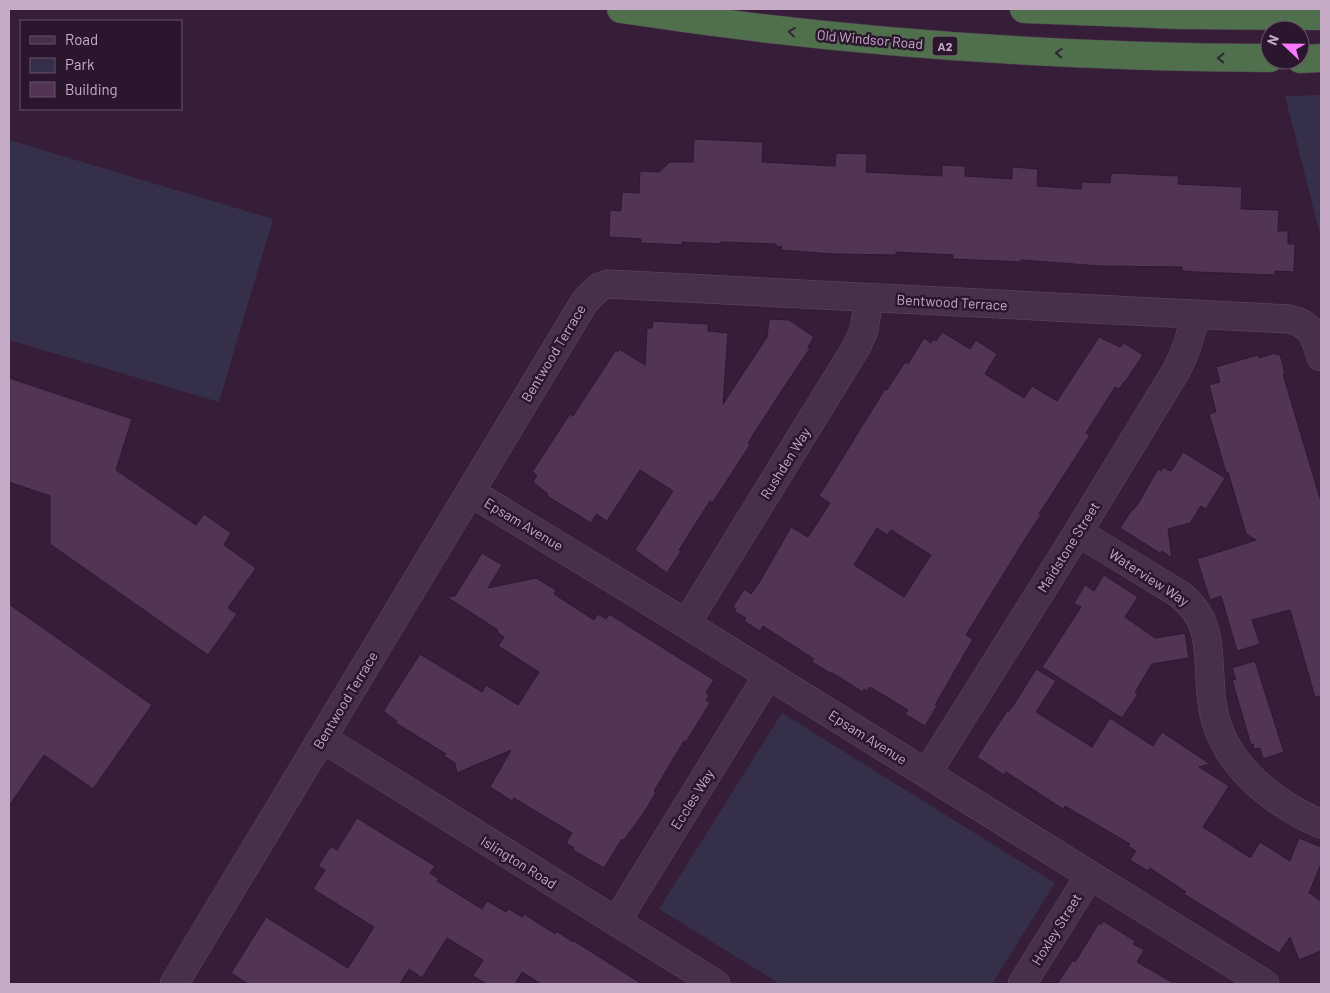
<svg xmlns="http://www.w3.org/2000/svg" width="1330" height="993" font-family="Barlow,sans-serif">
	<rect width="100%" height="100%" fill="#361d38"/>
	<path fill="#362f4a" d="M1321,95v143l-36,-142z
		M9,140l264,79 -54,183 -210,-62z
		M782,713l273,170 -63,101h-212l-121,-75z"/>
	<path fill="#523455" stroke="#2e192f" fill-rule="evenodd" d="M694,139l69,3 -1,20 73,4 1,-13 31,1 -1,18 76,4v-11l23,1v10l47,3v-12l26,2 -1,17 44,3 1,-7 28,1 1,-10 68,3 -1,8 64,3 -1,22 38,1 -1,21h10v13h7l-1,28 -19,-1v4l-80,-3 -13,-1v-4l-81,-1 -80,-6v2l-68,-3v-4l-57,-3v3l-63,-1 -52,-4 1,-3 -6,-1v-2l-55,-2v2l-39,-2v3l-41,-2v-4l-32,-2 1,-27 11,1 1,-19 17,1 1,-22 19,1 11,-10h23z
		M769,319l20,1 25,17 -6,10 2,1 -56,85 -6,11 2,1 -37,57 -3,-1 -31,49 2,1 -14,22 -32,-23 38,-59 -33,-21 -33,51 -11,-7 -5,9 -44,-27 1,-2 -15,-12 4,-7 -5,-3 38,-58 3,2 43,-66 2,2 1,-3 26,16 2,-37h5l1,-7 55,3v7l20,2 -5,71 44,-67z
		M942,332l28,17 6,-9 21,14 -12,20 39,24 8,-12 25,15 42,-64 21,10 4,-4 19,12 -18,27h-1l-5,7 -4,-2 -29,46 4,2 -51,79 2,1 -16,24 -59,96 7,4 -38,66 2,1 -12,20 -20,-12 3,-4 -38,-23 -3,4 -3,-2 -1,3 -32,-20 -1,1 -18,-11 2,-3 -51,-33 -3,5 -16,-10 2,-3 -12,-7 2,-2 -3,-2 11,-18 7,5 8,-11 32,-56 17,10 22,-34 -11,-7 66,-107 2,1 18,-28 3,2 16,-26 7,5 2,-4 3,2zM877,528l10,7 4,-5 40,25 -27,42 -50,-32z
		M1275,353l1,2 4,-1 5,20h-2l38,128v194l-6,1 -25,-87 -38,10 8,24 -23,7 -16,-55 -11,4 -13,-41 59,-19 -10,-6 -18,-62 -1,4 -18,-62 7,-2 -7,-27 11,-3 -4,-15 42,-12 1,3z
		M9,378l123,41 -16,51 80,55 8,-11 27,19 -7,12 32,23 -28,40 9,6 -29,41 -158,-111v-48l-41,-14z
		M1183,452l42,26 -19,31 -5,-3 -11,17 -22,6 4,29 -10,-7 -2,2 -40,-25 12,-18h1l5,-6 20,-35 3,2 2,-4 7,4 2,-1z
		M482,553l20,12 -14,23 48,-10 20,12 -2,4 40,26 4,-6 8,5 3,-5 105,66 -8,13 3,2 -3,5 4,3 -24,39 -2,-1 -30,50 2,1 -11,19 -21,29 -2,-1 -18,29 -31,-18 1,-2 -8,-5 6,-10 -58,-35 -2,3 -22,-14 21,-37 -54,23 -2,-10 -11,-7 2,-2 -50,-31 1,-2 -13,-9v-2l36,-56 62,38 4,-7 32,20 21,-33 -41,-26 6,-9 -7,-5 1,-2 -51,-33 8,-1z
		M1104,575l34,22 -13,20 30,21 30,-5 4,25 -37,6 -17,28 3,2 -16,24 -80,-51 39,-60 -7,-4 11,-18 9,6z
		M9,604l143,101 -59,84 -49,-34 -35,51z
		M1255,661l29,91 -21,7 -3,-11 -6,1 -1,-5 -2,1 -19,-65 4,-1 -4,-11z
		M1036,669l20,12 -20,31 56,35 18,-29 43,28 9,-14 48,32 -11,3 30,19 -26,41 46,30h2l9,-15 30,19 9,-23 22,9v17l-12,29 12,8v50l-22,9 -9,-23 -11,16 -95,-59 2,-2 -36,-24 -2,3 -18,-11 6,-9 -8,-5 2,-2 -65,-38 -2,3 -57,-37 -2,3 -27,-18 30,-46 1,1 7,-9z
		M357,818l78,48 -5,7 9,6 -2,2 45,28 5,-8 19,11 3,-3 13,8 2,-3 31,20 1,-3 17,11 1,-1 68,43h-101l-19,-12 -7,12h-28l-14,-8 10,-16 -36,-22 -25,40 -13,-9 -9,15h-152l-17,-11 35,-56 82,51 26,-41 -61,-38 12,-19 -7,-4 13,-20 6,4z
		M1103,921l32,20 -2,3 11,6 -7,12 38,22h-118l16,-24 2,2 24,-39 2,2z"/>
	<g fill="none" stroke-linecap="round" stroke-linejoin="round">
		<g stroke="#604961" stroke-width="29">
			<path id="minor" d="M470,492l184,112 611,380
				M1078,532l101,62c38,28 27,67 33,108 7,59 58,100 109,122
				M686,624l171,-278 7,-16 5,-32
				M322,738l394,246
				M927,773l151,-241 98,-161c10,-19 16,-36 19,-57
				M616,922l152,-247
				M174,984l411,-683 14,-14 9,-3 681,35c23,5 26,18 32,38
				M1022,984l68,-109"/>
		</g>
		<g stroke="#4f3950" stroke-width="29">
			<path id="highway" d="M621,9c215,33 431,48 649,49
				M1024,9l156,6 141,1
				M1300,59l21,-1"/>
		</g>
		<use href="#minor" stroke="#473149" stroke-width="28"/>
		<use href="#highway" stroke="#4f6f4d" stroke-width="28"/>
	</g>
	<defs><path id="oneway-chevron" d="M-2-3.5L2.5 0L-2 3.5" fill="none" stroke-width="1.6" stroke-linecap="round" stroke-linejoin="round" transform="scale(1.25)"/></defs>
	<g stroke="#302432">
		<use href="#oneway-chevron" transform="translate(792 32) rotate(-173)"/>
		<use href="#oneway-chevron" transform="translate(1059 53) rotate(-177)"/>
		<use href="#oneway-chevron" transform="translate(1221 58) rotate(-179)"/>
	</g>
	<g text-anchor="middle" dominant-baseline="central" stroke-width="5" stroke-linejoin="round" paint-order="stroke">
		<rect fill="#2b172d" stroke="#977f98" stroke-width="1" x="932.5" y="36.5" width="25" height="19" rx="4"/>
		<g font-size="12" font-weight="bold" fill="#c5abc6">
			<text x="945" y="46">A2</text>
		</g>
		<g font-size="14" fill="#c5abc6" stroke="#2b172d">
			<text transform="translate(870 39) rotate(5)">Old Windsor Road</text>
			<text transform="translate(952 302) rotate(3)">Bentwood Terrace</text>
			<text transform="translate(553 353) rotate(-59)">Bentwood Terrace</text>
			<text transform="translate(785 463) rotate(-58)">Rushden Way</text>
			<text transform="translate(524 524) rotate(31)">Epsam Avenue</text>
			<text transform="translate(1068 547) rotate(-58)">Maidstone Street</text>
			<text transform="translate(1149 577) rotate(33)">Waterview Way</text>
			<text transform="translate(345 700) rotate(-59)">Bentwood Terrace</text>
			<text transform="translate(868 737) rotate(32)">Epsam Avenue</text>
			<text transform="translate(692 799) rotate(-58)">Eccles Way</text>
			<text transform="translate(519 862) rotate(32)">Islington Road</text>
			<text transform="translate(1056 929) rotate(-58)">Hoxley Street</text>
		</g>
	</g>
	<rect width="1330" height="993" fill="none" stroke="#c5abc6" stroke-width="20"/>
	<rect x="20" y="20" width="162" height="90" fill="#2b172d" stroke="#69526a"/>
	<rect x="30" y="36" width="25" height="8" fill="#473149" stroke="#69526a"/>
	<text x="65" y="45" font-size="15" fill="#c5abc6">Road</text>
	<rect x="30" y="58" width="25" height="15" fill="#362f4a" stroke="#69526a"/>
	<text x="65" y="70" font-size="15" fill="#c5abc6">Park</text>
	<rect x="30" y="82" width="25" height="15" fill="#523455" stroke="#69526a"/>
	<text x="65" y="95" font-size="15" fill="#c5abc6">Building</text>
	<g transform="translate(1285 45) rotate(292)"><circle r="24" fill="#2b172d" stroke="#69526a"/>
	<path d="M0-4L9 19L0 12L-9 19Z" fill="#fa77ff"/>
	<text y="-8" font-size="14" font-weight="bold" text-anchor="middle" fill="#c5abc6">N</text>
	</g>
</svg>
